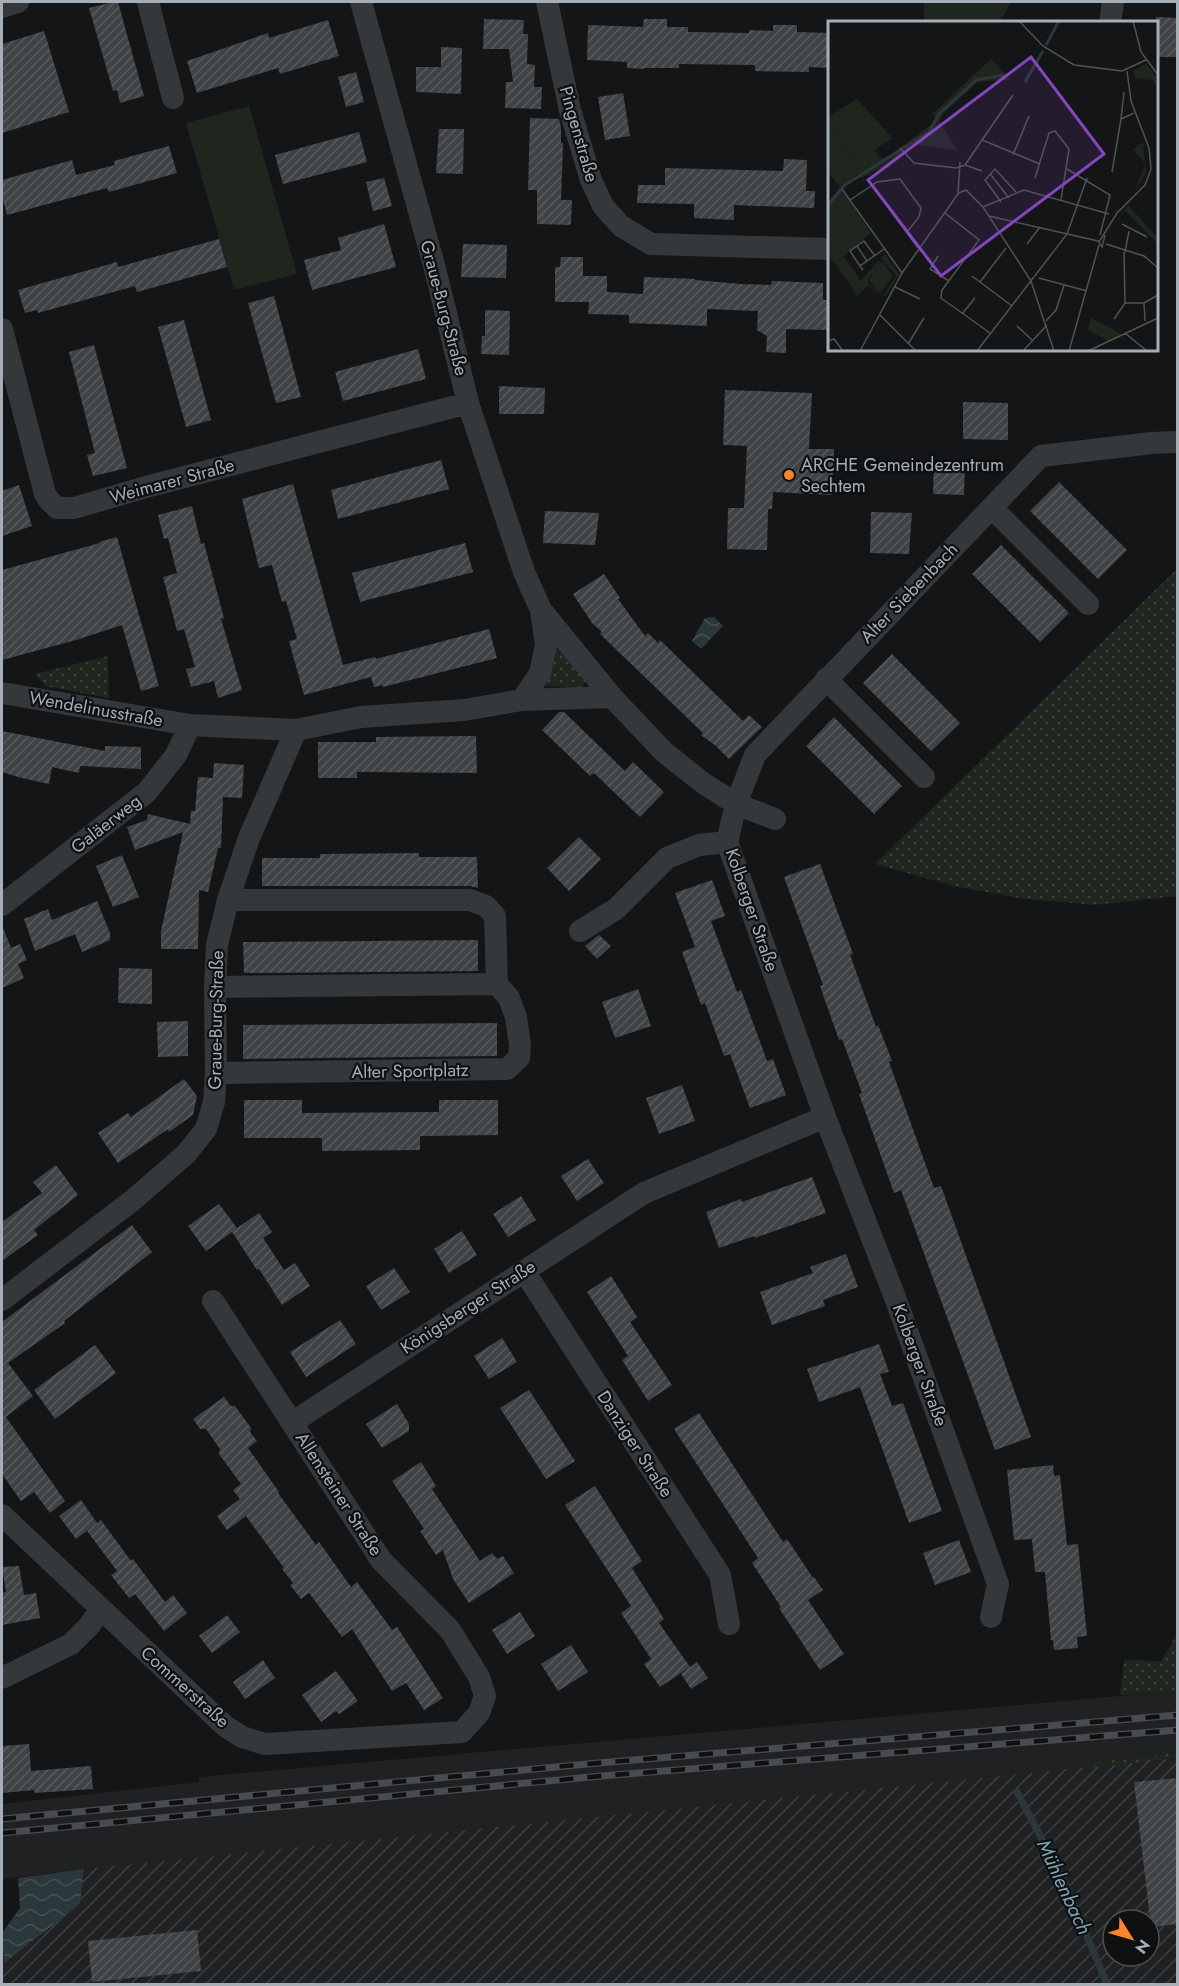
<svg xmlns="http://www.w3.org/2000/svg" width="1179" height="1986" font-family="Jost,sans-serif">
	<defs>
		<pattern id="industrial-furrows" width="10" height="10" patternUnits="userSpaceOnUse" patternTransform="scale(1.5)"><rect width="10" height="10" fill="#202123"/><path d="M-1 1l2-2M0 10L10 0M9 11l2-2" fill="none" stroke="#3d3f41"/></pattern>
		<pattern id="grass-dots" width="8" height="8" patternUnits="userSpaceOnUse" patternTransform="scale(1.5)"><rect width="8" height="8" fill="#1f261e"/><path d="M2 2h.1M6 6h.1" fill="none" stroke="#3d433c" stroke-width="1.8" stroke-linecap="round"/></pattern>
		<pattern id="water-waves" width="16" height="10" patternUnits="userSpaceOnUse" patternTransform="scale(1.5)"><rect width="16" height="10" fill="#2a373b"/><path d="M0 5q4-4 8 0t8 0" fill="none" stroke="#465155"/></pattern>
		<pattern id="building-hatch" width="6" height="6" patternUnits="userSpaceOnUse" patternTransform="scale(1.5)"><rect width="6" height="6" fill="#404346"/><path d="M-1 1l2-2M0 6l6-6M5 7l2-2" fill="none" stroke="#595c5e"/></pattern>
	</defs>
	<rect width="100%" height="100%" fill="#141516"/>
	<path fill="#202123" d="M1177,1691v62l-89,10v5l-1003,101 -83,10v-75l197,-22v-4l21,-3z"/>
	<path fill="url(#industrial-furrows)" fill-rule="evenodd" d="M1177,1758v226h-1175v-20l78,-60 4,-35zM1113,1920h36v36h-36z"/>
	<path fill="url(#grass-dots)" d="M1177,569v327l-83,9 -75,-7 -65,-12 -79,-22z
		M554,644l32,36 -3,7 -37,-1z
		M108,656l1,42 -64,-12 -10,-12z
		M1177,1634v57l-57,4 4,-35 37,1z
		M1177,1753v5l-89,10 -1,-5z"/>
	<path fill="#1f261e" d="M924,2h87l-11,20h-76z
		M249,106l48,168 -63,16 -48,-167z"/>
	<path fill="url(#water-waves)" d="M714,617l9,9 -22,23 -9,-8 13,-23z
		M84,1869l-4,35 -76,59 -2,-30 18,-25 -2,-30z"/>
	<g fill="none" stroke-linecap="round" stroke-linejoin="round">
		<path stroke="#2a373b" stroke-width="7" d="M1017,1792l46,87 44,105"/>
	</g>
	<path fill="url(#building-hatch)" d="M113,2h5l26,94 -24,7 -3,-13 -4,1 -24,-83z
		M1156,17l22,1v39h-22z
		M484,19l40,1 -1,14h5l-1,30 8,1 -1,22h8l-1,22 -36,-1 1,-26h7l-4,-33h-26z
		M644,19h23v8h21v5l61,1v-3l24,1v-6h24v7l33,1v35l-21,-1v5l-54,-1v-6l-76,-1v4h-36v1l-16,-1v-6l-40,-2 1,-35 55,2z
		M328,20l11,36 -59,18 -2,-6 -81,25 -10,-32 81,-28 1,5z
		M44,31l25,81 -67,21v-89z
		M441,47l21,1 -1,46 -45,-2v-25h25z
		M356,72l8,30 -18,5 -8,-30z
		M623,93l7,43 -25,4 -7,-43z
		M530,118l29,1 2,8v16h2l-2,57h11l-1,24 -2,1 -32,-1v-34h-9z
		M439,129h25l-1,45 -27,-1z
		M359,132l8,30 -84,22 -8,-29z
		M169,146l8,27 -68,19 -2,-4 -100,27 -5,-19v-16l70,-20 4,15 39,-10 -1,-4z
		M784,159l23,1 -1,31h9l-1,17 -80,-3v15l-40,-2v-14l-57,-1 1,-18h27v-17l118,3z
		M384,178l8,28 -19,5 -7,-29z
		M384,224l12,43 -84,23 -8,-30 37,-10 -3,-12z
		M219,239l8,28 -90,25 -2,-6 -97,27 -1,-3 -12,3 -7,-23 99,-28 1,5z
		M463,244l44,1 -1,33 -45,-1z
		M561,257h22v19h24v16l36,2 1,-17 51,2v1l46,4 30,1 1,-4 51,2v17h7v30l-44,-1v24l-20,-1 1,-16 -10,-6 1,-19 -51,-2v17l-78,-3v-8l-41,-1 1,-12h-34v-35h5z
		M274,296l27,101 -25,6 -28,-100z
		M485,310l25,1 -1,44 -28,-1 1,-18h3z
		M184,320l27,100 -25,7 -28,-100z
		M94,345l33,123 -34,8 -6,-21 8,-2 -26,-101z
		M418,349l8,30 -83,22 -8,-29z
		M499,386l46,2 -1,26h-45z
		M725,390l87,3 -3,56h25l-2,46 -59,-3 -1,17h-4l-1,41 -40,-1 1,-41h16l3,-62 -24,-1z
		M963,402l45,1v37l-45,-1z
		M441,460l8,29 -111,30 -7,-29z
		M934,462l31,1 -1,32 -31,-1z
		M1059,482l68,68 -29,29 -68,-68z
		M293,484l50,181 32,-8 1,2 113,-30 8,29 -114,29 -1,-2 -8,2 -3,-10 -67,18 -15,-54 8,-2 -11,-38 -4,1 -10,-37 -13,3 -17,-69z
		M19,485l13,41 -30,10v-45z
		M192,506l9,38 3,-1 20,75 -3,1 21,71 -24,8 -4,-17 -23,6 -5,-18 9,-2 -11,-38 -7,2 -14,-54 14,-4 -9,-35 -4,1 -6,-24z
		M545,511l54,2 -4,32 -52,-2z
		M871,512l41,1 -3,41 -39,-1z
		M117,537l42,149 -18,5 -19,-66 -46,15 -74,20v-90l98,-27 -1,-1z
		M465,543l8,29 -113,30 -8,-29z
		M1001,545l68,68 -29,29 -68,-68z
		M604,574l16,24 -2,1 27,37 3,-3 10,10 2,-3 83,81 6,-6 13,12 -33,32 -13,-13 -15,-11 2,-2 -103,-99 2,-2 -10,-9 -19,-29z
		M892,654l68,69 -29,28 -68,-68z
		M559,712h5l61,59 8,-9 31,30 -24,25 -46,-44 -4,3 -48,-46z
		M834,717l68,69 -28,28 -68,-68z
		M2,731l103,20v-5l36,1v22l-61,-3 -1,7 -27,-6 -3,17 -31,-7 -16,-5z
		M476,736l1,37 -120,-1v6h-39v-36h58v-5z
		M214,763l30,2 -2,33 -19,-1 -2,51h-3l-10,44 -9,-2 -1,59h-37v-18l22,-99 -48,18 -8,-23 20,-7 1,-6 42,10 1,-13h4l3,-34 15,1z
		M579,837l22,22 -32,32 -22,-23z
		M419,853v4h58l1,31 -8,-2h-208v-28h58v-4z
		M122,855l17,42 -26,10 -17,-41z
		M820,864l33,90 -3,1 26,72 2,-2 14,36 -3,1 45,126 7,-2 90,251 -36,13 -94,-260 -7,3 -35,-99 3,-1 -20,-54 -3,1 -19,-54 3,-1 -39,-108z
		M712,880l13,36 -14,5 26,71 4,-2 26,71 6,-2 13,36 -36,13 -20,-54 -6,2 -19,-53 -4,2 -19,-53 13,-5 -20,-54z
		M97,901l13,32v7l-28,12 -7,-18 -40,17 -11,-32 24,-10 4,11z
		M2,925l9,23 9,-4 7,16 -9,4 6,14 -22,10z
		M599,935l12,11 -14,13 -12,-13z
		M478,940v31l-234,2 -1,-31z
		M119,968l33,1v35l-34,-1z
		M638,989l13,37 -36,12 -13,-36z
		M188,1021v35l-30,1 -1,-35z
		M497,1023v33l-254,3v-34z
		M184,1079l13,17 -4,19 -24,17 -1,-3 -50,34 -20,-30 30,-20 3,4z
		M682,1085l13,36 -36,13 -13,-36z
		M244,1100h58v13l137,-1v-12h59v35l-78,1v14l-98,1v-13h-78z
		M588,1159l16,24 -27,18 -16,-25z
		M56,1165l22,30 -44,35 4,5 -36,26v-39l40,-29 -9,-11z
		M812,1177l14,36 -71,25 -1,-2 -35,12 -13,-36 35,-13 1,3z
		M521,1196l15,24 -28,17 -15,-23z
		M219,1204l18,24 22,-15 13,19 -9,6 21,32 11,-7 15,23 -28,19 -23,-36 -2,1 -25,-38 -26,19 -18,-25z
		M132,1225l20,27 -88,69 1,2 -57,40 25,33 -27,21 59,84 -15,12 -16,-21 -13,9 -19,-27v-152z
		M462,1231l15,24 -28,18 -15,-24z
		M846,1254l12,33 -35,13 2,6 -53,19 -12,-33 53,-19 -3,-6z
		M394,1268l16,24 -29,18 -15,-24z
		M611,1276l26,41 -7,5 42,63 -24,16 -26,-41 6,-4 -41,-64z
		M340,1320l16,24 -50,33 -16,-25z
		M502,1338l15,24 -28,17 -15,-23z
		M879,1344l10,28 -9,2 12,32 11,-3 39,108 -33,12 -49,-136 -41,15 -12,-33z
		M95,1345l21,28 -61,46 -21,-29z
		M529,1390l46,71 -29,18 -46,-71z
		M224,1397l7,9h4l16,22 -1,4 7,9 -9,7 31,44 -1,1 38,52 3,-3 32,45 6,-5 35,48 5,-3 46,71 -19,12 -18,-27 -14,8 -40,-62 -10,8 -33,-44 -8,6 -11,-14 3,-2 -11,-14 2,-1 -38,-52 -19,14 -10,-14 23,-17 -7,-9 8,-6 -22,-30 1,-5 -14,-20h-6l-7,-10z
		M397,1404l12,20v7l-27,17 -16,-24z
		M699,1413l84,129 4,-3 26,39 1,-1 9,13 -15,10 36,54 -24,16 -41,-62 2,-1 -29,-44 6,-5 -84,-129z
		M421,1462l15,24 -4,3 48,72 12,-8 5,6 6,-3 11,17 -45,30 -16,-24 -10,-29 -7,5 -16,-24 4,-2 -32,-48z
		M1053,1465l1,11 6,-1 7,70 11,-1 9,92 -10,1 1,11 -24,2 -1,-10h-2l-6,-68h-10l-3,-33 -18,1 -7,-70z
		M595,1486l47,75 -10,7 32,51 -5,4 31,44 -30,20 -16,-23 7,-5 -30,-46 10,-7 -66,-101z
		M81,1500l16,23 -21,16 -17,-23z
		M101,1520l30,41 2,-2 32,43 8,-7 14,18 -23,18 -29,-37 -6,4 -18,-23 6,-4 -30,-40z
		M959,1540l12,32 -36,13 -12,-32z
		M19,1566l5,29 12,-2 4,25 -38,7v-32l4,-1 -4,-25z
		M520,1612l15,24 -28,18 -15,-24z
		M227,1615l13,17 -28,21 -13,-17z
		M571,1645l17,27 -30,19 -17,-27z
		M263,1660l12,18 -30,21 -12,-17z
		M697,1662l11,16 -17,11 -10,-15z
		M336,1671l22,30 -19,13 -3,-3 -15,11 -19,-27z
		M29,1744l2,27 60,-5 2,23 -58,4 -1,-3 -32,3v-47z
		M1178,1778v146l-27,3 -17,-145z
		M197,1930l4,41 -109,11 -4,-41z"/>
	<g fill="none" stroke-linecap="round" stroke-linejoin="round">
		<path stroke="#35383b" stroke-width="22" d="M148,2l25,96
			M361,2l74,267 33,134 56,169 17,38 71,87 52,55 39,31 33,21 39,15
			M547,2l23,108 21,70 12,26 18,20 30,18 179,5
			M2,7l16,-5
			M1110,22l3,-20
			M2,329l43,165 4,6 8,8h17l72,-21 322,-84
			M992,508l96,96
			M826,679l98,98
			M2,693l188,32 106,5 65,-13 103,-7 58,-10 18,-27 6,-28 -5,-34
			M522,700l90,-3
			M2,905l145,-113 29,-37 14,-30
			M580,931l36,-22 51,-51 32,-13 28,-3
			M215,987l282,-3
			M216,1073l291,-4 12,-11 1,-13 -4,-28 -7,-19 -12,-14 -2,-68 -9,-10 -16,-6h-242
			M825,1117l-98,-275 9,-38 19,-49 286,-299 111,-13 26,-1
			M524,1271l196,304 9,49
			M2,1300l131,-100 53,-46 20,-25 8,-27 2,-29 -1,-86 2,-42 11,-45 21,-62 47,-108
			M293,1422l351,-229 181,-76 71,183 102,284 -7,33
			M2,1515l223,211 17,11 23,7 197,-12 17,-19 6,-17 -6,-19 -29,-47 -69,-70 -168,-259
			M2,1678l69,-34 19,-19 10,-16"/>
		<g stroke="#484c51" stroke-width="7">
			<path id="rail" d="M2,1819l596,-56 580,-48
				M2,1833l599,-57 577,-46"/>
		</g>
		<use href="#rail" stroke="#0f1011" stroke-width="4.5" stroke-dasharray="14" stroke-linecap="butt"/>
	</g>
	<circle fill="#fa8529" stroke="#0f1011" stroke-width="2" cx="789" cy="475" r="6"/>
	<g text-anchor="middle" dominant-baseline="central" stroke-width="4.5" stroke-linejoin="round" paint-order="stroke">
		<g font-size="18" fill="#a5afb7" stroke="#0f1011">
			<text transform="translate(579 134) rotate(74)">Pingenstraße</text>
			<text transform="translate(444 308) rotate(75)">Graue-Burg-Straße</text>
			<text transform="translate(172 481) rotate(-15)">Weimarer Straße</text>
			<text transform="translate(909 593) rotate(-46)">Alter Siebenbach</text>
			<text transform="translate(96 709) rotate(10)">Wendelinusstraße</text>
			<text transform="translate(106 824) rotate(-38)">Galäerweg</text>
			<text transform="translate(752 910) rotate(71)">Kolberger Straße</text>
			<text transform="translate(216 1020) rotate(-89)">Graue-Burg-Straße</text>
			<text transform="translate(410 1071) rotate(-1)">Alter Sportplatz</text>
			<text transform="translate(468 1307) rotate(-33)">Königsberger Straße</text>
			<text transform="translate(920 1365) rotate(70)">Kolberger Straße</text>
			<text transform="translate(635 1444) rotate(57)">Danziger Straße</text>
			<text transform="translate(339 1494) rotate(57)">Allensteiner Straße</text>
			<text transform="translate(185 1687) rotate(42)">Commerstraße</text>
		</g>
		<g font-size="18" fill="#a5afb7" stroke="#0f1011" text-anchor="start">
			<text x="801" y="465">ARCHE Gemeindezentrum<tspan x="801" dy="21">Sechtem</tspan></text>
		</g>
		<g font-size="20" font-style="italic" fill="#7ba6b4" stroke="#0f1011">
			<text transform="translate(1064 1887) rotate(65)">Mühlenbach</text>
		</g>
	</g>
	<g transform="translate(828 21)">
		<rect width="330" height="330" fill="#141516"/>
		<path d="M128,0l55,59 -33,2 -34,31 -5,8 19,30 -46,-7 -23,20 -2,-7 45,-33 4,-6 -4,-4 59,-55zM318,43l12,14v8l-6,-6 -17,-2 -1,-8zM29,78l23,25 -9,8 -21,-9 33,37 -22,12 -33,-51v-4zM315,121l3,30 -12,22 11,-30 -12,-15zM300,184l30,33v6l-33,-33 -17,21zM15,235l18,25 -8,8 -18,-26zM263,297l31,16 -14,7 -20,-11z" fill="#1f261e"/>
		<path d="M0,100l33,51 26,-15 2,7 -28,14 -3,-4 -18,13 31,46 -36,30 -7,-8v-53l12,-15 -12,-15zM57,233l14,20 -14,23 -17,-12 -11,11 -4,-7zM54,238l14,17 -12,19 -17,-13zM54,240l11,15 -13,17 -12,-14z" fill="#1f261e" fill-rule="evenodd"/>
		<path d="M29,96l14,15 9,-8 12,14 -18,12 -24,-27z" fill="#1f261e"/>
		<path fill="none" stroke="#2a373b" stroke-width="3" d="M218,24l13,-24M197,61l18,-31M0,184l17,-20 84,-53 10,-18 37,-34 28,-5"/>
		<path fill="none" stroke="#4e5356" stroke-width="1.5" d="M191,0l24,25 31,19 48,6 24,-11M305,0l8,31 17,23M185,74l-31,45 58,24M293,98l3,-27M72,127l14,15 42,5 9,-3 17,-25M185,134l16,-39M137,144l17,6M239,148l43,26 -10,40M284,151l9,-53 13,-6M163,154l18,23M207,157l14,-45 6,-2 14,18 -8,51M14,168l60,84M131,172l7,-3 17,17 48,74 23,70M22,179l27,-18 23,-3 21,29 -2,9 -12,15M173,181l-16,-22 10,-11 21,23M57,182l33,45M155,186l41,-17 85,24M117,192l34,27 -37,50 -1,8 49,35M161,195l109,25 4,6 3,-12M294,203l25,13M271,221l18,-29 28,-28 6,-16 -2,-21 -18,-47 -4,-30M199,223l13,-17M278,223l38,12 14,12M29,225l10,15M296,231l1,51M297,231l4,-21M110,235l-8,13 19,12M32,245l-10,-15 14,-10 11,15M35,249l-3,-4 24,-17M144,255l40,30M211,257l48,13M152,261l26,-34M67,266l25,12M316,282l1,18M51,293l37,37M134,293l13,-16M286,298l11,-16h19l14,-8M218,300l10,-11 8,-25M189,305l15,14M297,312l22,18M0,320l6,-2 9,12M80,323l16,-26M32,330l42,-78 56,-79 2,-32M149,330l90,-117 20,-56M195,330l24,-26M241,330l30,-106M260,330l70,-33"/>
		<path fill="#8346bd" fill-opacity="0.15" stroke="#8346bd" stroke-width="3" d="M203,36l73,97 -163,122 -73,-96z"/>
		<rect width="330" height="330" fill="none" stroke="#a5afb7" stroke-width="3"/>
	</g>
	<rect width="1179" height="1986" fill="none" stroke="#a5afb7" stroke-width="6"/>
	<g transform="translate(1131 1938) rotate(127)"><circle r="28" fill="#0f1011" stroke="#4b5053" stroke-width="1.5"/>
	<path d="M0-4.5L10 22L0 15L-10 22Z" fill="#fa8529"/>
	<text y="-9" font-size="16" font-weight="bold" text-anchor="middle" fill="#a5afb7">N</text>
	</g>
</svg>
